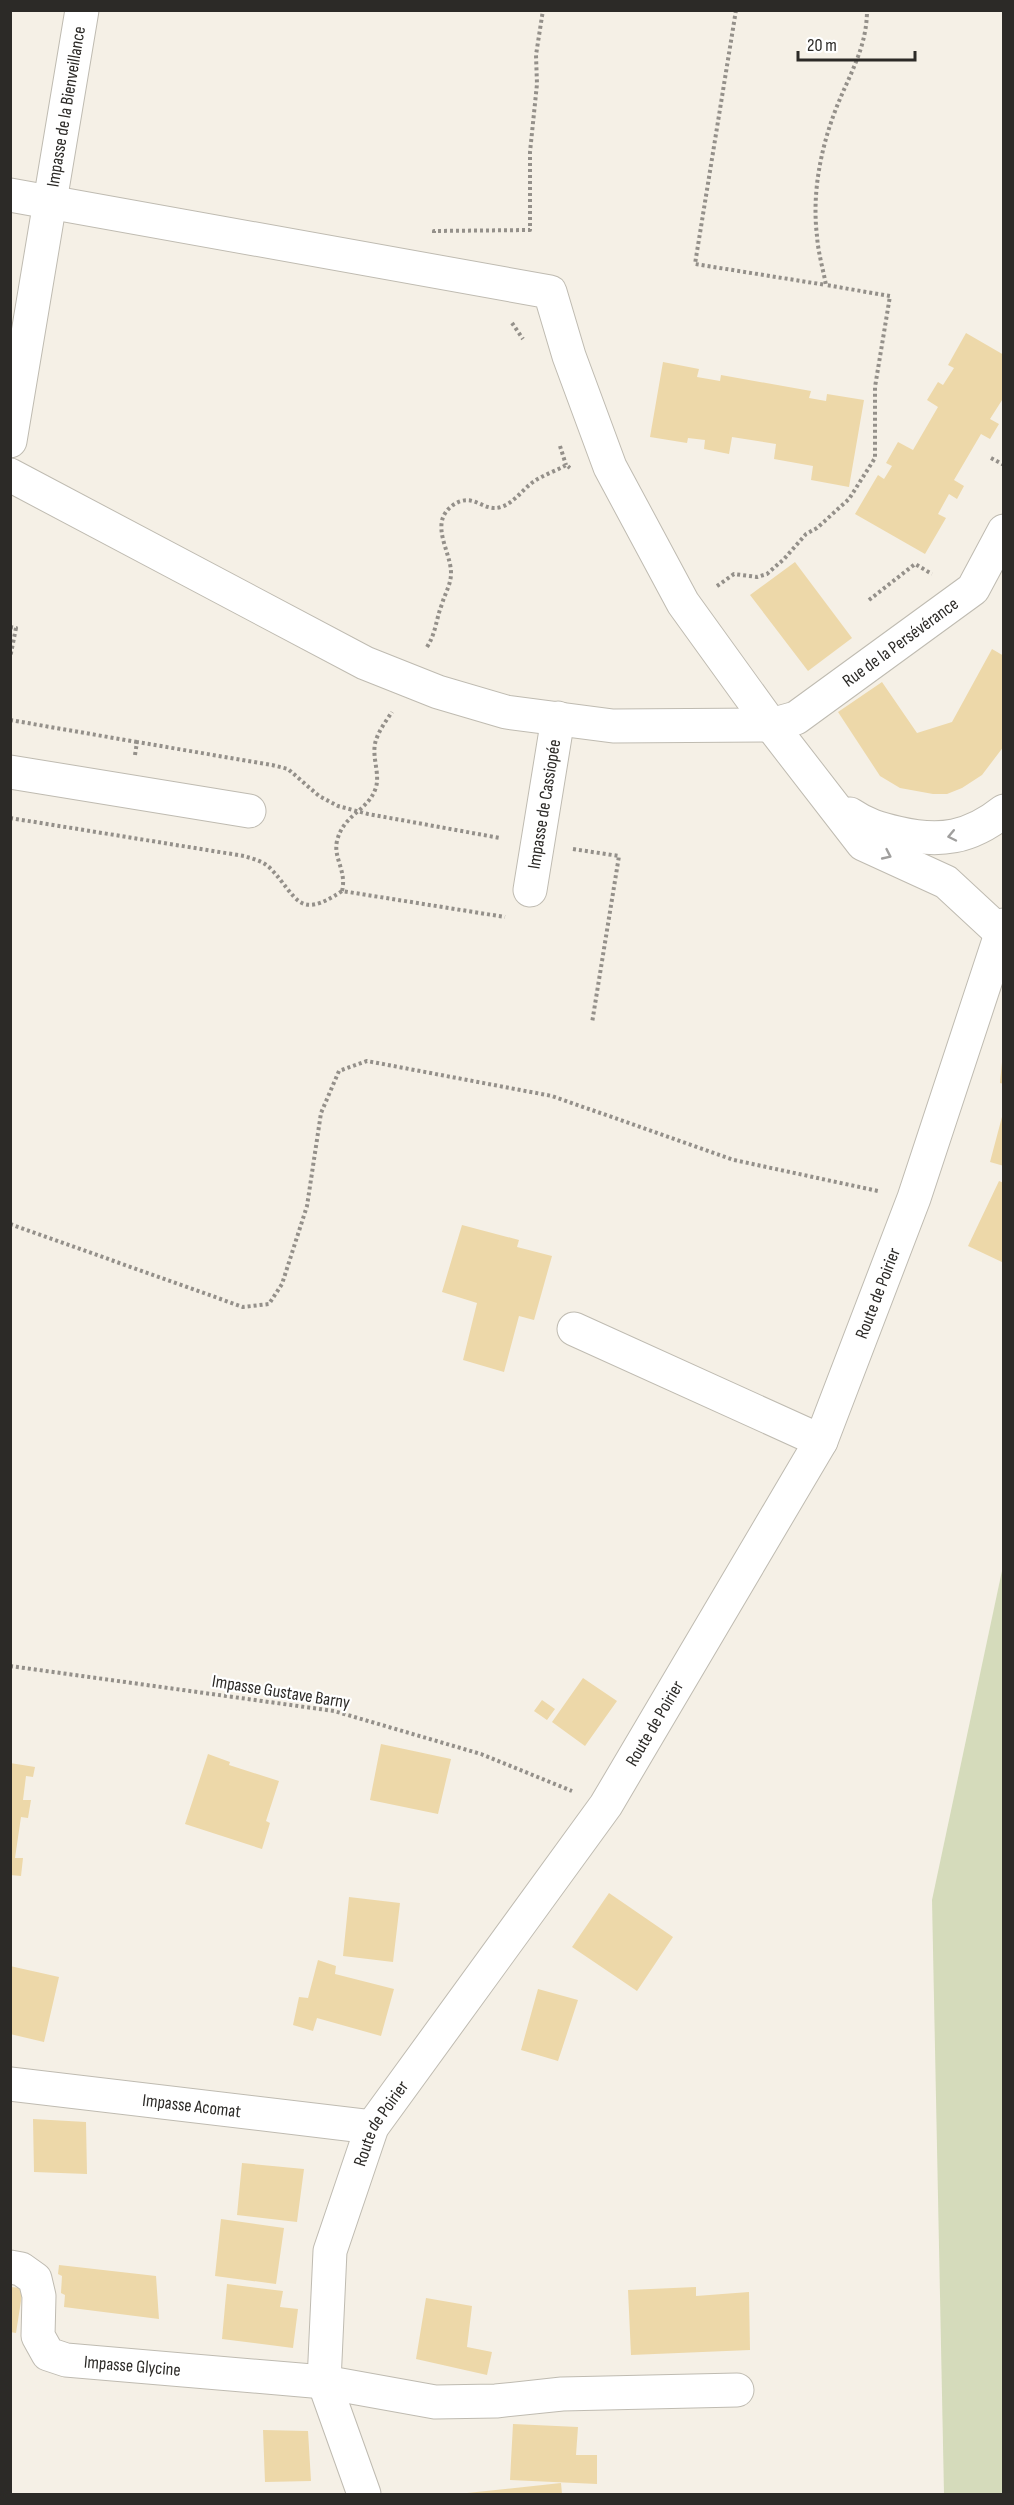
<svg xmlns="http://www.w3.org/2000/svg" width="1014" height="2505" font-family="'Sofia Sans Condensed',sans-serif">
	<rect width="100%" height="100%" fill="#f5f0e6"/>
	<path fill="#d5dbbb" d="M1003,1566v928h-59l-12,-594z"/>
	<path fill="#edd8a9" d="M966,333l38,22v42l-14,22 9,5 -9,15 -9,-5 -27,46 10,6 -7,13 -8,-5 -11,20 8,4 -21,36 -70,-40 23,-39 6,4 8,-13 -6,-3 12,-21 15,8 25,-43 -11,-7 11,-18 5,3 11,-17 -6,-3z
		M663,362l36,7 -2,8 23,4 1,-6 90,16 -2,7 17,3 1,-7 37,6 -15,87 -38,-7 2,-14 -39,-7 2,-15 -44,-7 -3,17 -25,-5 1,-9 -17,-2 -1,5 -37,-6z
		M795,562l57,76 -44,33 -58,-76z
		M992,649l12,7v90l-22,29 -20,13 -15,6h-14l-33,-6 -20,-12 -42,-64 44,-30 35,51 35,-11z
		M1002,1062h2v22l-4,-1z
		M1003,1113h1v53l-14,-4z
		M999,1181l5,2v80l-36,-17z
		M462,1225l57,15 -2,7 35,9 -18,64 -15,-4 -15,56 -41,-12 14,-57 -35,-11z
		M583,1678l34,23 -32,45 -33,-24z
		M542,1700l13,9 -8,11 -13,-9z
		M381,1744l70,15 -13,55 -68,-14z
		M208,1754l22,8 -1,3 50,16 -13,40 4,2 -8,26 -77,-25z
		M10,1763l25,4 -2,10 -7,-1 -3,24h8l-3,18 -7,-1 -6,41h8l-2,18 -11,-1z
		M609,1893l64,44 -36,54 -65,-44z
		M349,1897l51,6 -7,59 -50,-6z
		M318,1960l18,6 -1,8 59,15 -13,47 -64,-18 -4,13 -20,-6 6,-28 9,1z
		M10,1966l49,11 -15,65 -34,-8z
		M538,1989l40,11 -20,61 -37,-11z
		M33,2119l53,3 1,52 -53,-2z
		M242,2163l62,6 -7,53 -60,-7z
		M221,2219l63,9 -8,56 -61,-8z
		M59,2265l97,11 3,43 -95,-12 1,-12 -4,-2 1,-17 -4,-2z
		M227,2284l56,7 -3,16 18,2 -5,39 -71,-9z
		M10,2287l13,1 -7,45 -6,-1z
		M696,2287v9l53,-4 1,58 -119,5 -3,-65z
		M426,2298l46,8 -5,41 25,5 -5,23 -71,-16z
		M513,2424l65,3 -2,28h21v29l-87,-4z
		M263,2430l45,1 3,50 -46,1z
		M561,2483l1,11h-95v-1z"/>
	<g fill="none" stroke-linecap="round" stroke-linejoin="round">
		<g stroke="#bfbbb1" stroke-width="35">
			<g id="street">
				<path d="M10,195l540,97 19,64 41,111 73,136 88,122 92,119 83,38 55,51"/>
				<path id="s1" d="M10,441l72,-431"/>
				<path id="s2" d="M10,475l355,188 73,29 68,20 107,14 158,-1 25,-7 177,-129 31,-58"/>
				<path d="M10,772l239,39"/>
				<path d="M850,814c16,11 30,15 48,19 42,10 72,5 106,-22"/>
				<path id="s3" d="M530,890l28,-172"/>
				<path d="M574,1329l247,112"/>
				<path id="s4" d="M10,2084l362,43"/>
				<path id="s5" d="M10,2267l11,2 14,10 4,17 -1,40 10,18 18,6 258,22 111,20 61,-1 66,-7 175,-4"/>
			</g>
		</g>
		<g stroke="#bfbbb1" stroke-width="35">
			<g id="secondary">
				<path id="s6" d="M364,2494l-40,-112 6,-131 42,-124 234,-322 215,-364 93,-243 90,-273"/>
			</g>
		</g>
		<path stroke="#94908a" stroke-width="4" stroke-dasharray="3 3" stroke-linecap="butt" d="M736,10l-41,254 131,21
			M434,233v-2l96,-1v-78l7,-68 -1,-29 7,-45
			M512,323l11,16
			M560,446l6,19
			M991,458l13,7
			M717,586l17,-12 23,3 10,-3 17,-15 22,-25 11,-6 32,-29 26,-41v-71l15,-91 -64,-11c-3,-16 -8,-33 -9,-49 -5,-41 3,-84 17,-122 13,-36 33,-64 33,-104
			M869,600l46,-36 17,10
			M10,627l6,1 -6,30
			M427,647c9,-14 9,-28 15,-43 3,-11 9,-19 9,-31 0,-22 -23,-50 2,-68 21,-14 30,8 48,2 13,-4 21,-17 32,-25 10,-7 23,-11 33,-17l4,3
			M10,720l127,22
			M135,755l2,-13 135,23 16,4 31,27 19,10 30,8 132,24
			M10,818l234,38c9,3 19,5 26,12 28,29 27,53 72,23l163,26
			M573,849l46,7 -27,167
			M342,891c5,-20 -9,-33 -5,-50 6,-26 30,-30 38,-51 6,-14 -3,-31 0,-46 2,-11 11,-23 17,-32
			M10,1224l233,83 26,-3 13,-20 25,-78 14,-93 18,-42 28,-10 185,35 182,64 144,31
			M10,1666l324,45 147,43 91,37"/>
		<use href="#street" stroke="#fff" stroke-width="33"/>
		<use href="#secondary" stroke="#fff" stroke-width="33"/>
	</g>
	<defs><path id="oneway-chevron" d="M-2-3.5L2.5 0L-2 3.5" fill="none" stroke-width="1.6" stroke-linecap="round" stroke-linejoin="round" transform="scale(1.5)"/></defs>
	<g stroke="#a09f9e">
		<use href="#oneway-chevron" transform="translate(952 836) rotate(168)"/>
		<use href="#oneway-chevron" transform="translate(887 855) rotate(25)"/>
	</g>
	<g text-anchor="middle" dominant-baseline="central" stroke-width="4.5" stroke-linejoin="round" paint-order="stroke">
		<g font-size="18" fill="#2c2a27" stroke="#fff">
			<text stroke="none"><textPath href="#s1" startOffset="339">Impasse de la Bienveillance</textPath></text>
			<text stroke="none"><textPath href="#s2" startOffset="972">Rue de la Persévérance</textPath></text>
			<text stroke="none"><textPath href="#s3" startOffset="87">Impasse de Cassiopée</textPath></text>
			<text stroke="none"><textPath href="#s6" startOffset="1360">Route de Poirier</textPath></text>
			<text transform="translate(281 1692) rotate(9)">Impasse Gustave Barny</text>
			<text stroke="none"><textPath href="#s6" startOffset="874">Route de Poirier</textPath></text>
			<text stroke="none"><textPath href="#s4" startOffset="183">Impasse Acomat</textPath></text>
			<text stroke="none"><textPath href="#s6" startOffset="388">Route de Poirier</textPath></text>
			<text stroke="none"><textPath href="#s5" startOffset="192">Impasse Glycine</textPath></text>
		</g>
	</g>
	<rect width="1014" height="2505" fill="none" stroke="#2c2a27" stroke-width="24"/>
	<path d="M798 51v9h117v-9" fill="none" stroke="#2c2a27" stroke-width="3"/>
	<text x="807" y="51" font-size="18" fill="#2c2a27" stroke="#ffffff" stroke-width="4.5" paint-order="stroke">20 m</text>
</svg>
